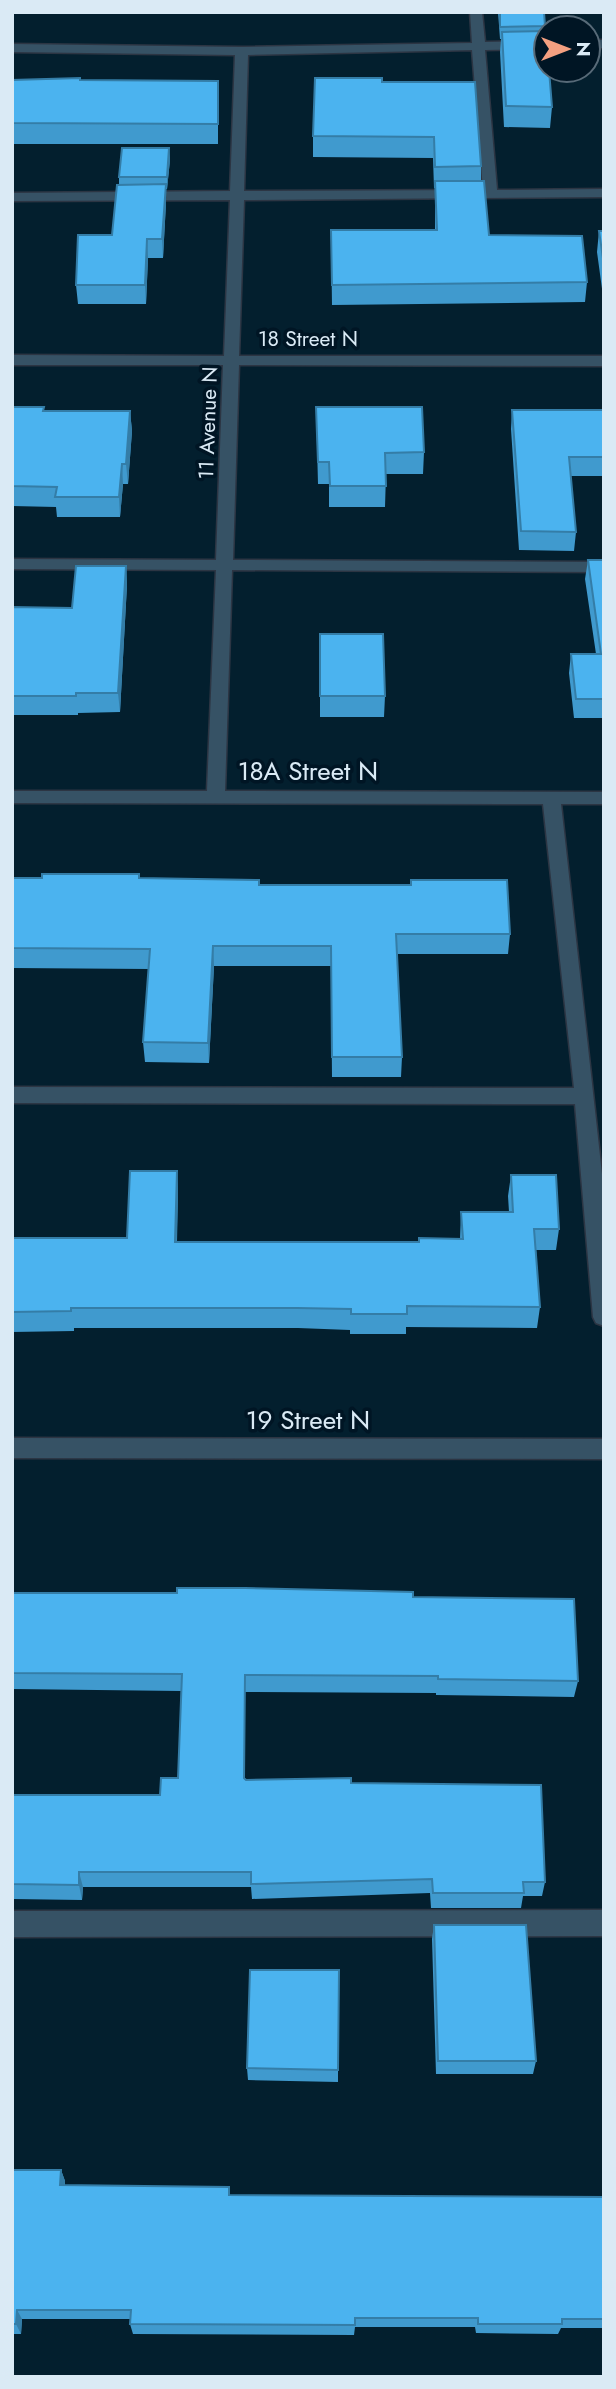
<svg xmlns="http://www.w3.org/2000/svg" width="616" height="2389" font-family="Jost,sans-serif">
	<rect width="100%" height="100%" fill="#031f2e"/>
	<g fill="none" stroke-linecap="round" stroke-linejoin="round">
		<g stroke="#2c3543" stroke-width="3">
			<path id="minor" d="M470,12h12l3,30 61,-1v8l-61,1 12,140 107,-1v8l-360,3 -5,156h365v10l-365,-1 -6,195 371,2v10l-372,-2 -7,221 379,1v12h-43l43,388v134l-8,-3 -3,-6 -18,-213 -563,-1v-16l562,1 -31,-284 -531,-1v-12h195l9,-221 -204,-1v-10l204,1 7,-195h-211v-10l212,1 6,-156 -218,1v-8l218,-2 5,-136 -223,-3v-8l230,3 230,-4zM472,50l11,140 -239,1 4,-136z
				M588,40h16v8h-16z
				M12,1438l592,1v20l-592,-1z
				M604,1910v26l-592,1v-26z"/>
		</g>
		<use href="#minor" fill="#365265" fill-rule="evenodd"/>
	</g>
	<path fill="#409ace" d="M498,12h46v19l8,76 -2,21 -46,-1 -4,-75 1,-13h-1z
		M12,80h68l138,21v43h-206z
		M382,82l99,84v15l8,54 98,47 -2,20 -253,3 -1,-75h104v-42h-1l-1,-30 -120,-1v-21z
		M169,148l1,12 -3,29h-1v14l-3,55h-15l-2,46h-68l-2,-19 36,-50 7,-50v-8z
		M599,231h5v65h-1l-6,-44z
		M12,407l32,4h86l2,20 -4,53h-5l-3,33h-63l-1,-10 -44,-1z
		M316,407l108,45 -1,22h-37l-1,33h-56v-23h-11z
		M512,410h92v66h-33l5,56 -2,19 -55,-1 -8,-121z
		M588,560h16v158h-30l-5,-45 2,-19h25l-11,-75z
		M126,566l1,19 -7,127 -42,1v2h-66v-108l60,1z
		M320,634l65,62 -1,21h-64z
		M12,878h127l120,7 251,49 -2,20h-111l5,103 -1,20h-69l-1,-111h-117l-5,97 -64,-1 -2,-20 6,-73 -137,-1z
		M177,1171l1,21 -1,50h241l42,-3 1,-27h48l-1,-16 3,-21 48,54 -3,21h-20l4,57 -3,21 -131,-1v7h-56v-4l-52,-2h-224v3l-62,1v-94h115z
		M12,1593l401,4 165,84 -4,16 -138,-2v-2l-191,-1v87l1,1 105,3 194,99 -3,14h-19l-2,12h-90l-1,-15 -178,6 -1,-12h-168l-1,13 -70,-1v-104h148l18,-17 3,-87 -169,-2z
		M434,1925l102,136 -3,13h-97l-4,-135z
		M247,2068l91,2v12l-90,-2z
		M12,2170h49l4,11v4l164,2 1,8 374,2v131h-43l-3,6 -82,-1 -1,-6h-120l-1,8 -221,-1 -3,-10v-5h-108l-1,15h-9z"/>
	<path fill="#347da7" d="M169,148l1,12 -3,29v-12z
		M166,184v19l-3,55 -1,-19z
		M147,239l1,19 -2,46 -1,-19z
		M130,411l2,20 -4,53 -2,-20z
		M122,464l1,20 -3,33 -1,-20z
		M126,566l1,19 -7,127 -2,-19z
		M213,946l1,20 -5,97 -1,-20z
		M177,1171l1,21 -2,71 -1,-21z
		M245,1675v118l-1,-15z
		M79,1872l4,15 -1,13 -3,-15z
		M61,2170l4,11 -1,15 -4,-11z
		M17,2310l5,9 -1,15 -5,-10z"/>
	<path fill="#4bb3ef" stroke="#347da7" stroke-width="2" d="M500,12h44l1,14 -45,1z
		M546,31v39h3l3,37 -46,-1 -4,-74z
		M80,78v2l138,1v43l-206,-1v-43z
		M315,78h67v4h93l6,84 -46,1 -1,-30 -121,-1z
		M122,148h47l-2,29h-48z
		M435,181h49l5,54 93,1 5,46 -255,3 -1,-55h106z
		M166,184l-4,55h-15l-2,46h-69l2,-50h34l5,-50z
		M599,231h5v34z
		M12,407h32l-1,4h87l-4,53h-4l-3,33h-64l2,-10 -45,-1z
		M316,407h106l2,45 -39,1 1,33h-56l-1,-24h-11z
		M512,410h92v47h-35l7,75 -55,-1z
		M588,560h16v139h-28l-5,-45h30z
		M76,566h50l-8,127h-42v3h-64v-89l60,1z
		M320,634h63l2,62h-65z
		M42,874h97v4l120,2v5h152v-5h96l3,54h-114l6,123h-70l-1,-111h-118l-5,97 -65,-1 7,-93 -138,-1v-70h30z
		M130,1171h47l-2,71h244v-4l44,1 -2,-27h52l-2,-37h45l3,54h-25l6,78 -133,-1v8h-56v-5l-54,-1h-226v3l-59,1v-74h115z
		M177,1588h68l168,4v5l161,2 4,82 -140,-2v-3l-193,-1 -1,103 2,2 105,-2v5l190,2 4,97h-22l1,11h-91l-1,-14 -181,5v-12h-172v13l-67,-1v-89h148l1,-17h17l4,-104 -170,-1v-80h165z
		M434,1925h92l10,136h-98z
		M250,1970h89l-1,100 -91,-2z
		M12,2170h49l-1,15 169,2v8l375,2v122h-42v5h-84v-6h-123v7l-225,-1 1,-14h-114l-1,14h-4z"/>
	<g text-anchor="middle" dominant-baseline="central" stroke-width="7" stroke-linejoin="round" paint-order="stroke">
		<g font-size="21" fill="#daeaf5" stroke="#001524">
			<text x="308" y="339">18 Street N</text>
			<text transform="translate(208 423) rotate(-88)">11 Avenue N</text>
		</g>
		<g font-size="26" fill="#daeaf5" stroke="#001524">
			<text x="308" y="771">18A Street N</text>
			<text x="308" y="1420">19 Street N</text>
		</g>
	</g>
	<rect width="616" height="2389" fill="none" stroke="#daeaf5" stroke-width="28"/>
	<g transform="translate(567 49) rotate(90)"><circle r="33" fill="#001524" stroke="#576a78" stroke-width="2"/>
	<path d="M0-5L12 26L0 18L-12 26Z" fill="#f3a081"/>
	<text y="-10" font-size="19" font-weight="bold" text-anchor="middle" fill="#daeaf5">N</text>
	</g>
</svg>
